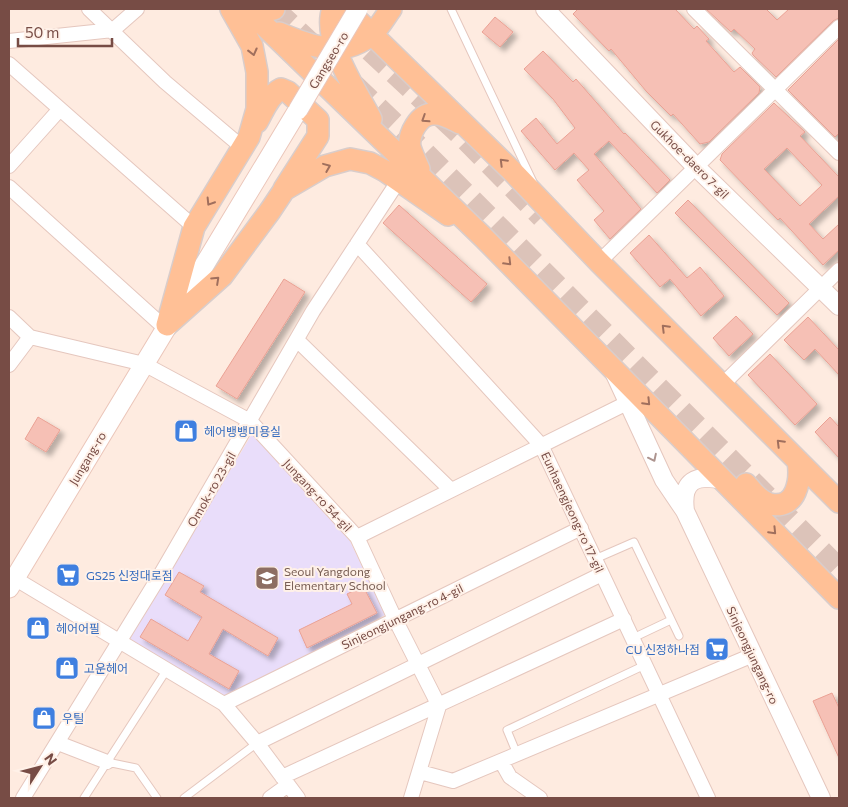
<svg xmlns="http://www.w3.org/2000/svg" width="848" height="807" font-family="Commissioner,'Noto Sans KR',sans-serif">
	<defs>
		<filter id="shadow"><feDropShadow dx="4.5" dy="4.5" stdDeviation="2.5" flood-color="#0004"/></filter>
	</defs>
	<rect width="100%" height="100%" fill="#feebe0"/>
	<path fill="#e9ddfa" d="M252,434l98,107 35,74 -159,82 -97,-58z"/>
	<path fill="#f6c0b5" stroke="#eaa194" fill-rule="evenodd" filter="url(#shadow)" d="M578,9h97l19,20 3,-3 12,13 -3,2 28,31 6,-5 20,20 -1,6 -50,49 -9,2 -27,-30 -2,2 -25,-25 -35,-42 -2,2 -36,-37z
		M706,9h60l11,11 12,-11h50v9l-6,3 -57,56 -23,-22 -1,-2 3,-4 -21,-20 -3,3z
		M495,17l18,15 -13,15 -18,-15z
		M839,39v94l-4,4 -47,-47z
		M543,51l30,31 3,-3 48,55 1,-1 45,47 -13,13 -48,-52 -15,13 47,55 -31,30 -16,-19 10,-9 -27,-31 12,-10 -15,-17 -19,17 -34,-39 15,-13 21,26 18,-16 -22,-29 -29,-30z
		M774,103l31,29 -5,4 39,41v19l-30,28 14,15 16,-15v26l-16,15 -43,-47 -2,2 -58,-60 2,-6zM787,148l35,37 -22,21 -36,-37z
		M688,200l101,103 -12,12 -102,-102z
		M399,205l88,79 -16,18 -88,-79z
		M649,235l38,43 13,-11 24,29 -23,20 -31,-37 -10,8 -30,-34z
		M284,279l21,13 -68,107 -21,-13z
		M736,316l17,18 -24,22 -16,-18z
		M808,317l31,33v25l-24,-26 -11,11 -20,-20z
		M770,354l47,50 -22,21 -47,-50z
		M38,417l22,13 -14,22 -21,-13z
		M830,417l9,10v31l-24,-26z
		M179,572l25,14 -4,6 78,46 -10,18 -45,-27 -14,25 30,17 -10,18 -89,-52 11,-18 37,22 14,-24 -37,-22z
		M363,586l14,27 -70,35 -8,-18 53,-26 -5,-10z
		M832,693l7,15v50l-26,-57z"/>
	<g fill="none" stroke-linecap="round" stroke-linejoin="round">
		<path stroke="#dcc3b9" stroke-width="22" stroke-dasharray="22 11" stroke-linecap="butt" d="M274,9l43,40
			M346,28l120,112 76,77
			M354,85l64,61 421,423"/>
		<g stroke="#e5c7be" stroke-width="9">
			<path id="service" d="M451,9l82,173
				M595,559l39,-17 45,94
				M633,638l38,-18
				M517,754l-10,-24 138,-65
				M107,762l29,6 21,30
				M84,798l82,-127
				M184,798l73,-55"/>
		</g>
		<g stroke="#e5c7be" stroke-width="16">
			<path id="minor" d="M89,9l76,73 78,66
				M694,9l145,144
				M9,41l104,-11 24,-21
				M9,64l185,163
				M9,166l51,-57
				M9,187l156,141
				M357,244l184,201 167,353
				M599,262l240,-235
				M9,317l21,20 114,27 106,57 107,116 38,82 44,87 -28,92
				M297,340l154,150
				M9,365l21,-28
				M722,385l117,-115
				M357,537l270,-134
				M9,575l215,129 33,39 41,55
				M224,704l357,-176
				M58,743l49,19
				M257,743l345,-169
				M501,761l9,16 30,21
				M420,772l33,9 300,-126
				M282,777l342,-158
				M23,798l139,-226 151,-261 86,-131
				M270,798l18,-13"/>
		</g>
		<g stroke="#e5c7be" stroke-width="20">
			<path id="tertiary" d="M545,9l150,157 144,140
				M614,372l50,108 21,31 136,287
				M685,511c-4,-31 11,-37 38,-31"/>
		</g>
		<g stroke="#ebc6ba" stroke-width="21">
			<path id="secondary" d="M9,588l289,-478"/>
		</g>
		<g stroke="#d9cdcb" stroke-width="24">
			<path id="primary" d="M247,9l236,228 356,361
				M255,9l6,2 13,-2
				M333,9c-12,30 24,83 38,110
				M346,9l167,163 86,90 240,240
				M279,33c30,13 64,26 93,1 7,-6 13,-17 19,-25
				M257,122c7,-12 12,-27 24,-33l7,3 30,28v16l-34,53
				M419,169c-3,-7 -7,-15 -9,-22 -2,-13 9,-33 23,-33 10,-1 19,5 27,9
				M167,325l55,-49 48,-65 14,-21 41,-24 25,-7 20,4 15,8 63,44
				M167,325l27,-98 55,-90 8,-28v-37l-5,-26 -21,-37
				M746,484c6,7 14,18 24,20 27,6 31,-24 28,-43"/>
		</g>
		<use href="#service" stroke="#fff" stroke-width="7"/>
		<use href="#minor" stroke="#fff" stroke-width="14"/>
		<use href="#tertiary" stroke="#fff" stroke-width="18"/>
		<use href="#secondary" stroke="#fff" stroke-width="19"/>
		<use href="#primary" stroke="#ffc096" stroke-width="21"/>
		<g stroke="#ebc6ba" stroke-width="21" stroke-linecap="butt">
			<path id="secondary-bridge" d="M298,110l60,-101"/>
		</g>
		<use href="#secondary-bridge" stroke="#fff" stroke-width="19"/>
	</g>
	<defs><path id="oneway-chevron" d="M-2-3.5L2.5 0L-2 3.5" fill="none" stroke-width="1.6" stroke-linecap="round" stroke-linejoin="round" transform="scale(1.25)"/></defs>
	<g stroke="#a06f5d">
		<use href="#oneway-chevron" transform="translate(253 52) rotate(76)"/>
		<use href="#oneway-chevron" transform="translate(425 119) rotate(147)"/>
		<use href="#oneway-chevron" transform="translate(503 162) rotate(-135)"/>
		<use href="#oneway-chevron" transform="translate(327 167) rotate(-22)"/>
		<use href="#oneway-chevron" transform="translate(210 202) rotate(122)"/>
		<use href="#oneway-chevron" transform="translate(508 262) rotate(45)"/>
		<use href="#oneway-chevron" transform="translate(216 280) rotate(-43)"/>
		<use href="#oneway-chevron" transform="translate(665 328) rotate(-135)"/>
		<use href="#oneway-chevron" transform="translate(647 402) rotate(46)"/>
		<use href="#oneway-chevron" transform="translate(780 443) rotate(-135)"/>
		<use href="#oneway-chevron" transform="translate(773 531) rotate(46)"/>
	</g>
	<use stroke="#ad948f" href="#oneway-chevron" transform="translate(653 458) rotate(64)"/>
	<defs>
		<g id="shop-square" transform="scale(1.25)"><rect x="-9" y="-9" width="18" height="18" rx="4" fill="#3f7fe0" stroke="#fff1e8"/><path d="M-5-2.5h2.3a2.7 3.5 0 0 1 5.4 0H5L5.5 6h-11ZM-1.5-2.5h3a1.5 2.3 0 0 0-3 0Z" fill="#fff"/></g>
		<g id="supermarket-square" transform="scale(1.25)"><rect x="-9" y="-9" width="18" height="18" rx="4" fill="#3f7fe0" stroke="#fff1e8"/><path d="M-6-5.5h2.5l.6 2H6L4.5 2H-2.5L-4.4-4H-6ZM-1.5 3.2a1.3 1.3 0 1 0 .1 0ZM3 3.2a1.3 1.3 0 1 0 .1 0Z" fill="#fff"/></g>
		<g id="school-square" transform="scale(1.25)"><rect x="-9" y="-9" width="18" height="18" rx="4" fill="#8d6e63" stroke="#fff1e8"/><path d="M0-5L7-2L0 1L-7-2ZM-4 1L0 2.5L4 1V4Q0 6-4 4Z" fill="#fff"/></g>
	</defs>
	<g fill-rule="evenodd">
		<use href="#shop-square" x="186" y="431"/>
		<use href="#supermarket-square" x="68" y="575"/>
		<use href="#school-square" x="267" y="578"/>
		<use href="#shop-square" x="38" y="628"/>
		<use href="#supermarket-square" x="717" y="649"/>
		<use href="#shop-square" x="67" y="668"/>
		<use href="#shop-square" x="44" y="718"/>
	</g>
	<g text-anchor="middle" dominant-baseline="central" stroke-width="4" stroke-linejoin="round" paint-order="stroke">
		<g font-size="12" fill="#774c45" stroke="#fff1e8">
			<text transform="translate(328 60) rotate(-59)">Gangseo-ro</text>
			<text transform="translate(690 159) rotate(45)">Gukhoe-daero 7-gil</text>
			<text transform="translate(87 458) rotate(-59)">Jungang-ro</text>
			<text transform="translate(211 489) rotate(-60)">Omok-ro 23-gil</text>
			<text transform="translate(318 495) rotate(47)">Jungang-ro 54-gil</text>
			<text transform="translate(573 512) rotate(65)">Eunhaengjeong-ro 17-gil</text>
			<text transform="translate(402 616) rotate(-26)">Sinjeongjungang-ro 4-gil</text>
			<text transform="translate(753 655) rotate(65)">Sinjeongjungang-ro</text>
		</g>
		<g font-size="12" fill="#366cbe" stroke="#fff1e8" text-anchor="start">
			<text x="204" y="431">헤어뱅뱅미용실</text>
			<text x="86" y="575">GS25 신정대로점</text>
			<text x="56" y="628">헤어어필</text>
			<text x="700" y="649" text-anchor="end">CU 신정하나점</text>
			<text x="84" y="668">고운헤어</text>
			<text x="62" y="718">우틸</text>
		</g>
		<g font-size="12" fill="#785e54" stroke="#fff1e8" text-anchor="start">
			<text x="284" y="571">Seoul Yangdong<tspan x="284" dy="14">Elementary School</tspan></text>
		</g>
	</g>
	<rect width="848" height="807" fill="none" stroke="#774c45" stroke-width="20"/>
	<g transform="translate(40 767) rotate(54)" stroke="#fff1e8" stroke-width="4" paint-order="stroke">
	<path d="M0-4L9 19L0 12L-9 19Z" fill="#774c45"/>
	<text y="-8" font-size="14" font-weight="bold" text-anchor="middle" fill="#774c45">N</text>
	</g>
	<path d="M18 38v8h94v-8" fill="none" stroke="#774c45" stroke-width="2.5"/>
	<text x="25" y="38" font-size="15" fill="#774c45" stroke="#fff1e8" stroke-width="4" paint-order="stroke">50 m</text>
</svg>
